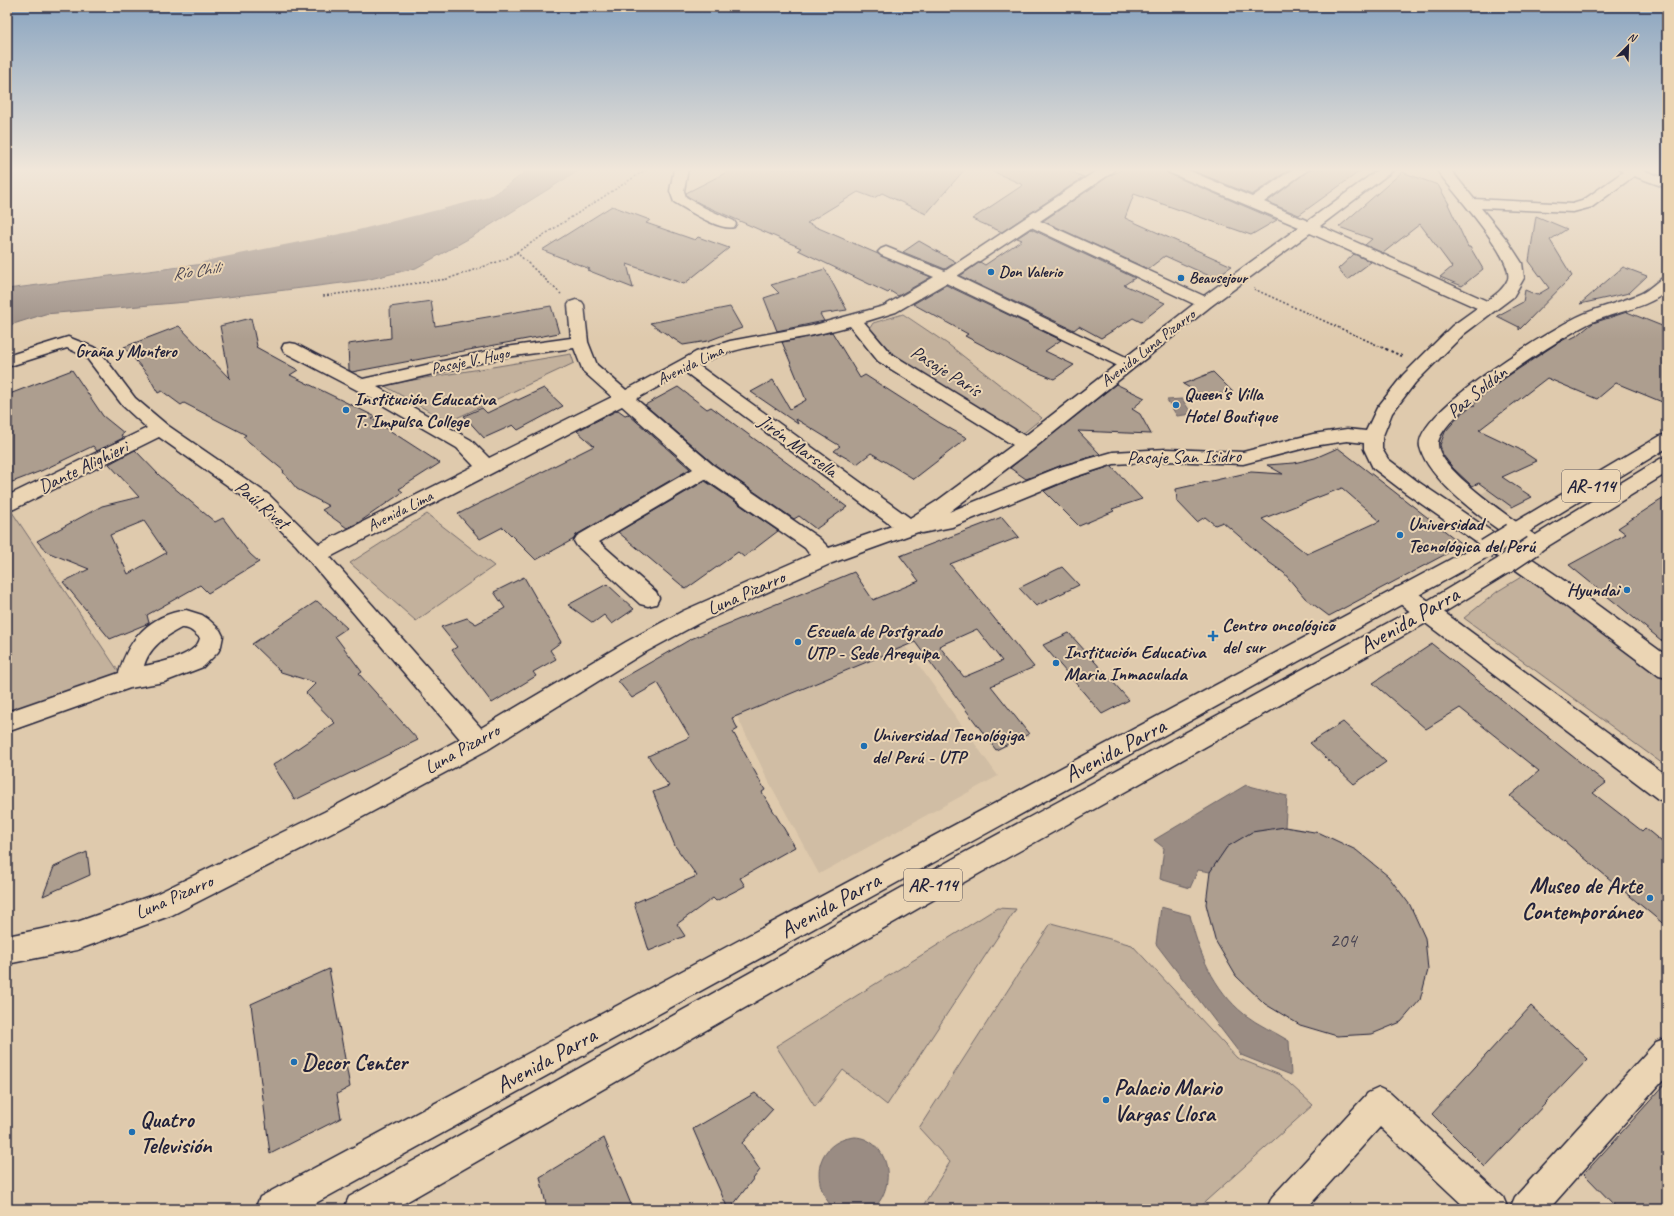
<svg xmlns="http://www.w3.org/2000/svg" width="1674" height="1216" font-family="Caveat,sans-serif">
	<rect width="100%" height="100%" fill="#dfcaad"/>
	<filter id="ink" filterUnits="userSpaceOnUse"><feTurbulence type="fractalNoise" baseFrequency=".025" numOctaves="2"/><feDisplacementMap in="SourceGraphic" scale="8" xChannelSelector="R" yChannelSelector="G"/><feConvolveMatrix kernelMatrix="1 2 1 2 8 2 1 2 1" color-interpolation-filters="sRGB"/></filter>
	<g filter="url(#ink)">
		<path fill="#d0bda4" d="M1488,490l24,17 -9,5 -24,-17z
			M905,646l93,130 -179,98 -51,-94 -31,-64z"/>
		<path fill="#c3b19c" stroke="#726a6c" d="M903,314l46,31 93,73 -22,18 -129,-84 -21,-24 3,-5z
			M571,354l3,9 -126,59 -65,-37z
			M12,512l109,163 -114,37v-197z
			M427,514l67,52 -78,55 -66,-58z
			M1526,574l113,80 28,24v89l-203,-149 34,-27z
			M997,908l19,1 -129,196 -44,-35 -28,37 -39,-61z
			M1051,923l81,22 105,113 43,17 33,30 -116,104h-276l29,-47 -31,-34z"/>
		<path fill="#9a8c83" stroke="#6a6266" d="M530,169h51l-113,70 -52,29 -50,12 -56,7 -124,15 -141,12 -38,12v-37l236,-30 89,-6 72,-18 84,-36z
			M1182,399l10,15 -15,2 -10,-16z
			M1246,785l41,11 -2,31 -33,5 -25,15 -17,25 -12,-2 -8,18 -30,-9 4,-31 -10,-8z
			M1161,907l29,8c8,37 24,75 54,99 14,11 31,18 45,27l2,34 -50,-20 -85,-111z
			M855,1137c3,0 8,1 12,3 26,13 26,51 6,69h-39c-25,-26 -19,-68 21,-72z"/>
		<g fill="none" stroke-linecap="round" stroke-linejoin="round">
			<path fill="#9a8c83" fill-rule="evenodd" d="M543,169h34l-4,6 -68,35 -154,40 -137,27 -11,-3 -4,-6 4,-6 11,-3 136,-27 135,-34z"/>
		</g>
		<path fill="#ad9e8f" stroke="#22223b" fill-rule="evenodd" d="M733,169h232l-39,45 -44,-21 -8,5 -16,-6 -51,31 124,54 -33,19 -8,-5 -2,2 -90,-43 3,-2 -100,-44 -14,-8 -1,-3z
			M988,169h76l20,8 -82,55 -30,-13 51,-34z
			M1123,169h42l2,4 110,47 -26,15 -117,-41 -9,24 107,48 -18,12 -49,-22 -17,13 -105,-48 66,-45z
			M1189,169h101l-38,26z
			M1310,169h53l-64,46 -32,-13z
			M1402,172l36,13 11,19h-1l20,43h2l13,22 -21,17 -22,-9 12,-10 -32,-43 -37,29 -18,-8 7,-6 -33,-12z
			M612,206l38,14 -4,3 49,17 3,-3 31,11 -45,36 -57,-20 6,24 -46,-18 3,-1 -48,-19z
			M1536,216l31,13 -17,11 22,36 -53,54v-3l-22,-11 26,-14 2,-12 12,5 12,-7 -20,-27z
			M1031,229l104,49 -11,7 41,18 -24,19 -8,-4 -32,20 -22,-12 -5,4 -114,-54 20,-14 5,3 37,-25 -5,-2z
			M919,241l37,21 -11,7 -42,-17z
			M1354,254l17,8 -24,18 -9,-11z
			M1623,267l24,9 -18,17 -49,11z
			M825,269l22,41 -27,4 4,7 -47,10 -13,-33 15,-5 -8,-8z
			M946,285l115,55 -16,11 29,14 -20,14 -34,-14 -55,-29 3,-2 -55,-30z
			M431,301l4,25 116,-20 8,27 -207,39 -3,-2 -1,-26 43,-6 -1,-31z
			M730,307l12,21 -34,13 -25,4 -33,-22z
			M1627,312l40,16v76l-51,-21 -19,16 -50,-21 -68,52 40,19 18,12 -35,16 30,20 -20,10 -33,-24 -7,3 -19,-18 -10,-13 -3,-10 5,-13 14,-16 13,-11 2,1 3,-6 28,-22 51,-34 11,-6 3,1 8,-4 15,-12z
			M251,318l6,28 -1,1 42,23 -8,5 86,42 -4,2 68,44 -41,26 4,3 -45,31 -11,5 -25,-18 7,-4 -32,-17 -14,-17 1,-1 -41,-34 3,-2 -62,-32 -3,2 -19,-14 -4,2 -10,-18 -24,-28 55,-21 51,53 -10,-53z
			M832,332l28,46 5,-3 75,48 27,15 -53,41 -43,-26 -14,11 -23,-13 6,-5 -44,-27 2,5 -47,-32 22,-12 17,29 16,-9 -24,-58z
			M72,370l31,46 21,17 -3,2 2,3 -26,13 -4,-5 -52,25 -34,13v-89z
			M1213,372l20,20 -28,5 -22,-13z
			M1116,384l29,14 -13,11 8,5 11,20 -73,-3 22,23 -40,12 -34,13 -16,-11z
			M678,387l29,22 4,-2 136,100 -31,22 -17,-13 -5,3 -80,-55 -69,-59z
			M544,388l19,18 -45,24 -5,-5 -29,13 -20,-22 18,-8 5,5 29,-14 2,1z
			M618,410l7,5 3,-1 62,55 -114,66 -2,4 -38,21 -33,-33 -23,12 -22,-25 136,-68 -17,-15z
			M1338,448l125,97 -134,71 -24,-18 -21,-25 -14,-10 -47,-41 -8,3 -10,-8 -8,5 -20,-21 -1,-12 75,-17 32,2 -16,-9 27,-2 21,-5zM1342,488l38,33 -73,33 -45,-35z
			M135,450l25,26 55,46 8,-4 27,36 9,8 -51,31 -8,-8 -53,30 2,8 -39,16 -47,-57 26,-13 -42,-17 -10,-11 65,-35 37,-9 -30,-33zM144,521l22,32 -38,21 -18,-39z
			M1111,466l31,33 -30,10 2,2 -35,15 -35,-35 31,-13z
			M705,481l73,50 -34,26 -6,-5 -52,37 -68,-57z
			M1667,496v149l-98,-80 57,-31 -8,-6z
			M1002,517l17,20 -69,27 84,103 -43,19 38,48 -33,16 -81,-108 -183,76 6,11 -5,3 32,58 -3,2 33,55 -55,31 5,8 -29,15 -3,-3 -36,26 8,12 -36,15 -15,-48 63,-27 -22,-30 -22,-54 16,-6 -21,-30 42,-19 -32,-54 -26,15 -14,-17 73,-42 163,-67 19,28 46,-19 -19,-25zM977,629l25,32 -38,16 -25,-31z
			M1062,567l17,18 -43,21 -17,-18z
			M524,577l37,65 -11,8 6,9 -23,13 3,4 -44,27 -40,-53 5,-3 -16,-20 26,-9 9,6 29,-16 -11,-16z
			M607,584l27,25 -22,15 -8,-9 -11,8 -25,-18z
			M317,601l30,27 -12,8 27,36 -3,2 59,66 -123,60 -22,-35 62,-42 -29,-30 10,-10 -35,-11 -29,-28z
			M1069,633l60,67 -27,14 -59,-69z
			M1432,644l174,139 -13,10 49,38 3,-3 22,18v81l-157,-131 29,-25 -79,-63 -34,21 -53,-46z
			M1343,722l43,40 -32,22 -44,-41z
			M1285,827l35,6 36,17 32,26 22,29 15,33 3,32 -8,30 -19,22 -29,12 -35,2 -37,-11 -35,-21 -29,-28 -21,-36 -9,-36 4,-32 17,-25 25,-15z
			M87,852l3,23 -47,21 11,-29z
			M329,969l21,118 -13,7 4,24 -71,36 -19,-150z
			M1531,1006l57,53 -103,108 -53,-53z
			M1667,1082v127h-49l-34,-35z
			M755,1093l18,16 -31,34 18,27 -30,39h-2l-35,-80z
			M604,1138l29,71h-86l-7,-32z"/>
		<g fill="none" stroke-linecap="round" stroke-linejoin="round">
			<g stroke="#22223b" stroke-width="3">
				<path id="minor" d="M674,169h14l-4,22 2,6 19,11 29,13 2,3 -2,3c-15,4 -46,-17 -60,-25l-4,-11z
					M1099,169h16l-2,3 -73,49 164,75 95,-69 -131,-55 -2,-3h19l67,28 41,-28h16l-45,33 44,19 71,-52h16l-75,57 167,75c8,-6 17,-12 21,-22 6,-22 -58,-90 -72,-110h14l24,30 98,5 10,-3 41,-29 -3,-3h20l27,10v9l-33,-12 -42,31 -19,5 -92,-4 26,32 15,23 2,15 -11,19 -49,37 -49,49 -23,30 -10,25v11l6,10 29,22 142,96 108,79v22l-8,-2 -116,-87 -140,-98 -30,-23 -9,-19v-6l-17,-2 -34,5 -70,18 -76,-3 -53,3 -40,13 -122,50 -30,6 -4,-1 -86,31 -133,60 -57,31 -155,96 -145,78 -170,87 -95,35 -70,14v-28l70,-14 79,-28 168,-82 136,-73 -164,-194 -41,-40 -96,-68 -145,72 -7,2v-15l140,-68 -24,-22 -37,-49 -19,-9 -60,19v-11l61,-19 30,12 37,49 32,27 102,70 50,49 155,-78 -17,-18 -102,-59 -71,-37 -2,-4 2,-4 6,-1 6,1 67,35 143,-32 65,-9 -3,-33 2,-3 6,-2 6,2 2,3 4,37 9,23 29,25 70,-38 34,-11 81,-15 73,-20 50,-29 -53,-22 -3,-3 3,-3 5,-2 5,2 54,22zM1031,227l163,77 -68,53 -169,-81zM1310,233l167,75 -25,18 -49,49 -26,33 -11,23 -19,-2 -34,5 -70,18 -76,-3 -54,3 -53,15 -111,45 84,-63 178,-143zM946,283l170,82 -91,71 -135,-83 -26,-31 32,-10zM850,326l28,35 135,84 -76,56 -27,17 -212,-153c29,-16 62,-20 95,-26 19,-3 38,-8 57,-13zM574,348l9,23 29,26 -123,61 -18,-18 -94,-53 129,-30zM685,372l207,154 -63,22 -10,-10 -106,-73 -77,-66zM622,406l71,63 -116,67 -3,5 3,5 63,58 8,2 8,-2 3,-6 -3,-6 -57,-50 106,-63 100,69 5,7 -127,56 -57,31 -145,86 -151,-171z
					M1667,276v15c-19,17 -52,21 -75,31 -29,14 -154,92 -154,123 1,26 83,80 104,95l3,5 -3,5 -7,3 -7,-3c-31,-21 -99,-66 -108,-103 -7,-34 129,-116 157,-130 21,-10 42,-14 63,-23 10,-4 18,-15 27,-18z
					M1403,586l8,2 256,188v27l-9,-4 -263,-199 -3,-6 3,-6z
					M186,610l16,5 6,4 12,11 3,6 -2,10 -3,6 -15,15 -39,15 -34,6 -123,44v-20l112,-39c9,-34 31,-58 67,-63zM181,628c9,-1 13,5 19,10 -3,18 -41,25 -56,28 5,-18 20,-29 37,-38z
					M1667,1038v38l-118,133h-39l5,-12 141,-155z
					M1379,1088l11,5 113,104 5,12h-41l-87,-82 -74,82h-39l5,-12 96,-104z"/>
			</g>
			<g stroke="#22223b" stroke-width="3">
				<path id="major" d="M1667,434v14l-148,90 -7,2 -7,-2 -3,-5 3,-5 155,-92z
					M1667,457v16l-127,78 -7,3 -7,-3 -3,-5 3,-5 134,-82z
					M1486,541l7,3 3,5 -3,5 -1188,655h-50l5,-12 1219,-653z
					M1506,556l7,2 4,6 -4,6 -78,48 -455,255 -586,336h-50l5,-12 611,-342 459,-249 80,-48z"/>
			</g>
			<path stroke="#22223b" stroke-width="1.5" stroke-dasharray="2 2" stroke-linecap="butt" d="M516,252l45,42
				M1254,289l134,61
				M323,296l124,-17 59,-20 141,-90"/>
			<path stroke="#22223b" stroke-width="2" stroke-dasharray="2.5 2.5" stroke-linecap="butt" d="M1386,349l18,8"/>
			<use href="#minor" fill="#ebd5b4" fill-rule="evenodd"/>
			<use href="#major" fill="#ebd5b4" fill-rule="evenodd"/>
			<g stroke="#22223b" stroke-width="22" stroke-linecap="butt">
				<path id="major-bridge" d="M1486,549l26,-16
					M1506,564l27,-18"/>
			</g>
			<use href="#major-bridge" stroke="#ebd5b4" stroke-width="19"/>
		</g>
	</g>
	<linearGradient id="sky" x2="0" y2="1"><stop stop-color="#89a4c0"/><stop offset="0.5" stop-color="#f1e7da"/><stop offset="1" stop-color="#f1e7da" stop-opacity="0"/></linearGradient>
	<rect width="1674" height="339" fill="url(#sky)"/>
	<g fill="#1f6fb2" stroke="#ebd5b4" stroke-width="1.5">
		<circle cx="991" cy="272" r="4"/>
		<circle cx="1181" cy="278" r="4"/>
		<circle cx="1176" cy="405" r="4"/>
		<circle cx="346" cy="410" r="4"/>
		<circle cx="1400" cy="535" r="4"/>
		<circle cx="1627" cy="590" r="4"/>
		<path d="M1211 630h4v4h4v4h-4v4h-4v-4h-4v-4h4z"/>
		<circle cx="798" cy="642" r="4"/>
		<circle cx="1056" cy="663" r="4"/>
		<circle cx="864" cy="746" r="4"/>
		<circle cx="1650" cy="898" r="4"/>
		<circle cx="294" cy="1062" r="4"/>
		<circle cx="1106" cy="1100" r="4"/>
		<circle cx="132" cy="1132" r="4"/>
	</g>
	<g text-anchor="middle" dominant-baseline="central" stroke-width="4" stroke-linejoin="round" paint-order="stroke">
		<g font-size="16" font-weight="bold" fill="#22223b" stroke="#ebd5b4" text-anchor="start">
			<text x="999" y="272">Don Valerio</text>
			<text x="1189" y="278">Beausejour</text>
		</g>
		<g font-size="16" fill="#22223b" stroke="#ebd5b4">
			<text transform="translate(1148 348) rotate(-38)">Avenida Luna Pizarro</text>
			<text transform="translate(470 361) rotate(-12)">Pasaje V. Hugo</text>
			<text transform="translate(690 365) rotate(-26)">Avenida Lima</text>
			<text transform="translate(400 511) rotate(-27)">Avenida Lima</text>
		</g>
		<g font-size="17" font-style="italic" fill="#464251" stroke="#ebd5b4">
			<text transform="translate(196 271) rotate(-8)">Río Chili</text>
		</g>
		<g font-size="17" font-weight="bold" fill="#22223b" stroke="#ebd5b4">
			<text x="126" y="351">Graña y Montero</text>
		</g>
		<g fill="#ebd5b4" stroke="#5e585f" stroke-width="1">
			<rect x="1562" y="470" width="58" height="32" rx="3"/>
			<rect x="904" y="869" width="58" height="32" rx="3"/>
		</g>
		<g font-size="18" font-weight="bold" fill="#22223b">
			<text x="1591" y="486">AR-114</text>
			<text x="933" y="885">AR-114</text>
		</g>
		<g font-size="19" fill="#22223b" stroke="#ebd5b4">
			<text transform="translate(946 371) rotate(32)">Pasaje París</text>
			<text transform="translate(1477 392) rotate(-39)">Paz Soldán</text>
			<text transform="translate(798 446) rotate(36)">Jirón Marsella</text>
			<text transform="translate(1184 457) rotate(-1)">Pasaje San Isidro</text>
			<text transform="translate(83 467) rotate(-26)">Dante Alighieri</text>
			<text transform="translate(262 505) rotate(40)">Paúl Rivet</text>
			<text transform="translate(746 593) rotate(-24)">Luna Pizarro</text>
			<text transform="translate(462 749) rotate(-29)">Luna Pizarro</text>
			<text transform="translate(174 897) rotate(-24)">Luna Pizarro</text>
		</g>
		<g font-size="19" font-weight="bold" fill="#22223b" stroke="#ebd5b4" text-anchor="start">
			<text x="1184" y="394">Queen's Villa<tspan x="1184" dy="22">Hotel Boutique</tspan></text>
			<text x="354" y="399">Institución Educativa<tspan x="354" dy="22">T. Impulsa College</tspan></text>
			<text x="1408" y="524">Universidad<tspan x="1408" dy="22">Tecnológica del Perú</tspan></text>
			<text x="1619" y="590" text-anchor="end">Hyundai</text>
			<text x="1222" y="625">Centro oncológico<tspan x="1222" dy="22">del sur</tspan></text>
			<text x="806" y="631">Escuela de Postgrado<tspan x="806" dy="22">UTP - Sede Arequipa</tspan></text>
			<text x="1064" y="652">Institución Educativa<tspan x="1064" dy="22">Maria Inmaculada</tspan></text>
			<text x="872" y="735">Universidad Tecnológiga<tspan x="872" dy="22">del Perú - UTP</tspan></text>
		</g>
		<g font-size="20" fill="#454150">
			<text x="1343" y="940">204</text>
		</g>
		<g font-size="23" fill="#22223b" stroke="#ebd5b4">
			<text transform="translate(1409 620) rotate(-30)">Avenida Parra</text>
			<text transform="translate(1115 750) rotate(-28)">Avenida Parra</text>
			<text transform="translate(830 905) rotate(-29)">Avenida Parra</text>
			<text transform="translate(546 1060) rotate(-29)">Avenida Parra</text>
		</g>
		<g font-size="23" font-weight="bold" fill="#22223b" stroke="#ebd5b4" text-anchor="start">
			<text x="1642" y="885" text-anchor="end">Museo de Arte<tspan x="1642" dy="26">Contemporáneo</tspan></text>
			<text x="302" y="1062">Decor Center</text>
			<text x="1114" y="1087">Palacio Mario<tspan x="1114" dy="26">Vargas Llosa</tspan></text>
			<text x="140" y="1119">Quatro<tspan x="140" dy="26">Televisión</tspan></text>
		</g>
	</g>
	<rect width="1674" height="1216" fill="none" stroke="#ebd5b4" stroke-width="24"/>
	<rect x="12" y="12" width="1650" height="1192" fill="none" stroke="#22223b" stroke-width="1.5" filter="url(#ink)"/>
	<g transform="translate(1628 46) rotate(23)" stroke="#ebd5b4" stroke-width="3" paint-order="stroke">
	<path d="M0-3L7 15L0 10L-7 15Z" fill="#22223b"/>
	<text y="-6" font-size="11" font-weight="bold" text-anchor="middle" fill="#22223b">N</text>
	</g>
</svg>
